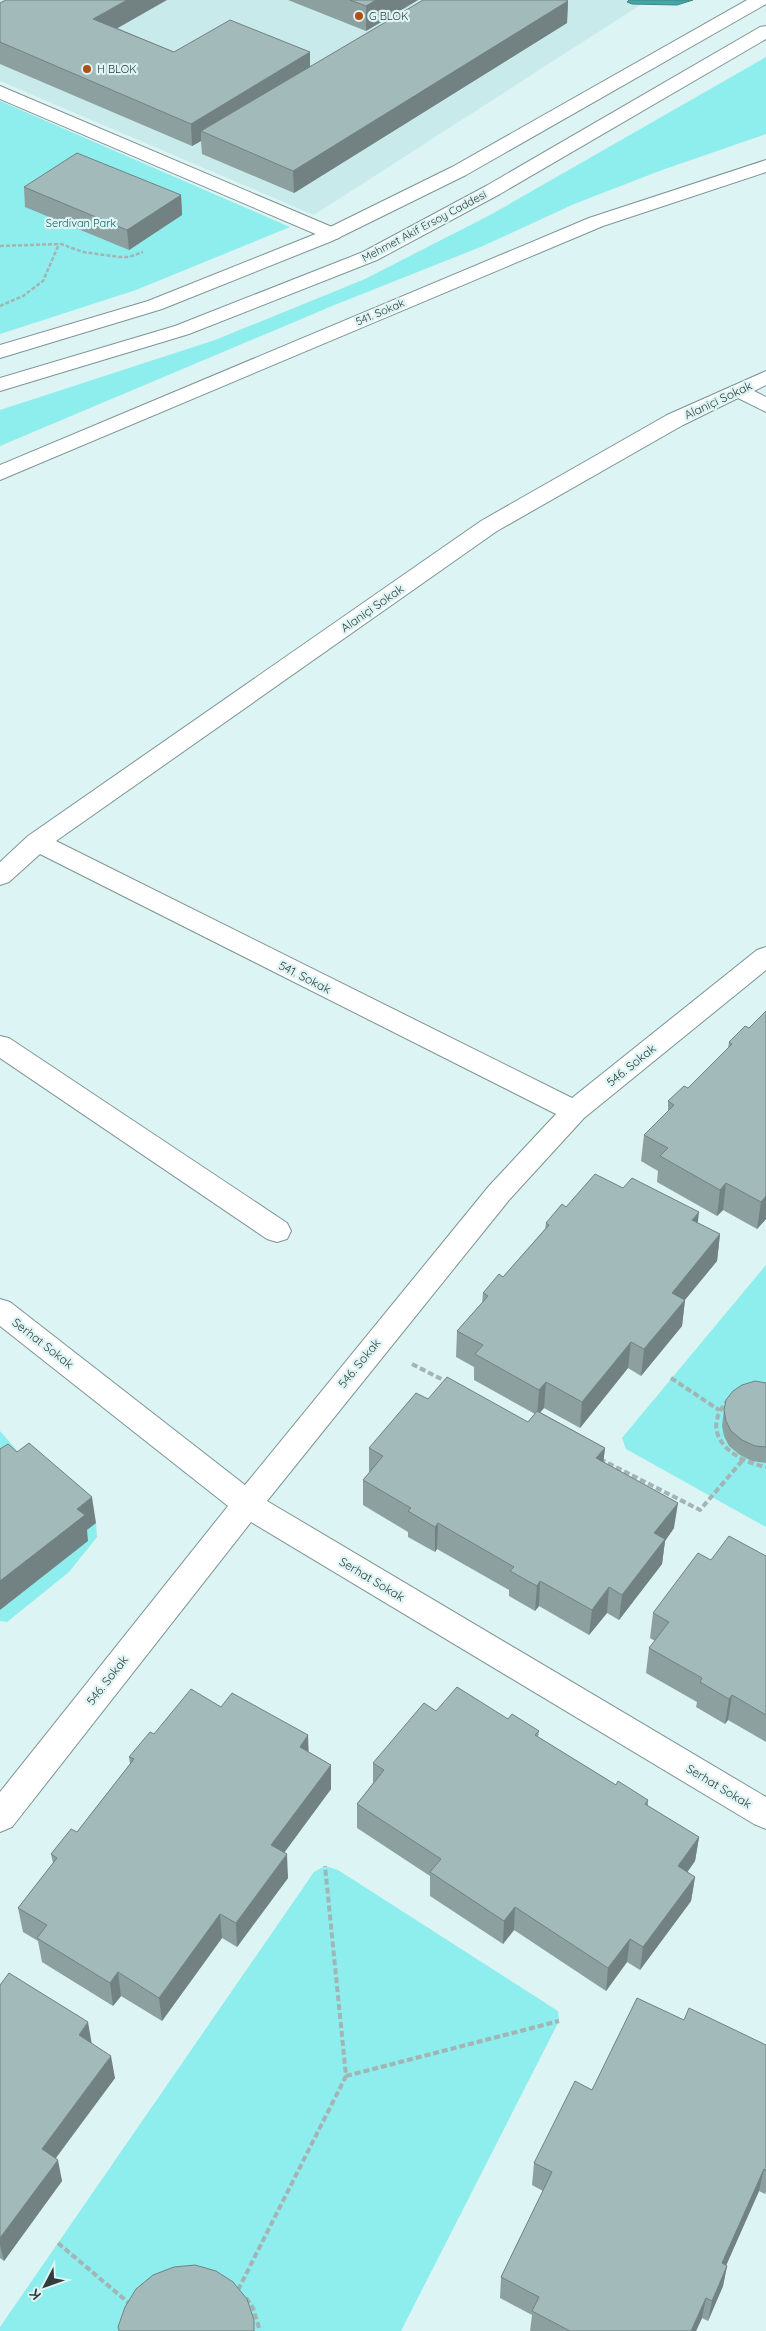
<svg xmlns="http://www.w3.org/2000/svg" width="766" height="2331" font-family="Quicksand,sans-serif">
	<rect width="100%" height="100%" fill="#dcf4f3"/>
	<path fill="#c9eaea" d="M0,0h648l-334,215 -314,-134z"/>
	<path fill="#8eeded" d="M766,57v77l-104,36 -88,34 -91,42 -151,60 -332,140v-36l215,-70 150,-61 127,-65z
		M0,101l290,126 -154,63 -136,44z
		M766,1265v262l-140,-78 -4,-11z
		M0,1431l33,38 63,54 1,14 -28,35 -62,50 -7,-1z
		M325,1866l13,4 220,141 1,10 -158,310h-401v-4l314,-455z"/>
	<path fill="#43a6a7" stroke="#3e8687" d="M629,0h64l-16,5 -45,-1 -5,-2z"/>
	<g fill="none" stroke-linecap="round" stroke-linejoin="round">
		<g stroke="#7e9494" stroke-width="2">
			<path id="service" d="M0,86l339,144 3,4 -3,4 -7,2 -7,-2 -325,-139z
				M0,1036l9,2 278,185 4,8 -4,8 -10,3 -10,-3 -267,-181z"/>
		</g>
		<g stroke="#7e9494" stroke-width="2">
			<path id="minor" d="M766,160v12l-163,54 -603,254v-15l589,-247z
				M766,371v14l-12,6 12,6v15l-28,-14 -55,27 -186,106 -441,310 516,257 185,-148 9,-3v23l-182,148 -75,82 -242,301 499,296v32l-12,-5 -503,-302 -239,305 -12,5v-40l228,-286 -228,-180v-27l10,3 235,183 244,-299 67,-72 -516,-260 -31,28 -9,3v-23l28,-26 453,-315 186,-106z"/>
		</g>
		<g stroke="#7e9494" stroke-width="2">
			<path id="primary" d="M747,0h19v4l-300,171 -134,66 -170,68 -162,49v-13l148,-44 170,-68 134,-66z
				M766,26v13l-266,155 -123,66 -188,74 -189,57v-13l175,-52 188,-74 123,-66 274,-159z"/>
		</g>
		<path stroke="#a2b4b4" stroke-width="2.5" stroke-dasharray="4 2" stroke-linecap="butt" d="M0,246l61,-2 22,8 36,5h10l14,-5
			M0,306l23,-10 20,-15 16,-37"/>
		<path stroke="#a2b4b4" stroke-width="4" stroke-dasharray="6 3" stroke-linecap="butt" d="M412,1364l35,18
			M671,1378l48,32
			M729,1399c-32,34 2,61 37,68
			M600,1459l100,51 42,-49
			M346,2076l213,-55
			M58,2243l72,61
			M238,2290l108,-214 -21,-210
			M246,2298l7,10 7,23"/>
		<use href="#service" fill="#fff" fill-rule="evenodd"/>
		<use href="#minor" fill="#fff" fill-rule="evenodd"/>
		<use href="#primary" fill="#fff" fill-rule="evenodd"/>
	</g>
	<path fill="#8ca0a0" d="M288,0h130l-52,31z
		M568,1l-1,22 -273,170 -92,-39 -1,-13 -9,5 -192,-82v-61l117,25 57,24 136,14z
		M24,187l157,8 1,20 -53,35 -104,-43z
		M766,1011v208l-9,10 -34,-19 -6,6 -60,-34 1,-11 -17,-10 3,-26 24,-24v-10l20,-13 40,-40 1,-6 20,-14z
		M623,1188l75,35 22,11 -3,27 -32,39 -3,26 -41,50 -13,-8 -48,60 -36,-20 -4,4 65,36 -2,14 71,66 -9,13 -3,23 -43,56 -12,-7 -18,22 -50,-29 -4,5 -26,-15v-6l-72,-41 -2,3 -27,-15v-5l-45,-27v-25l6,-7v-25l59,-49 100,23 7,-8 -61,-34v-13l-18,-10 1,-26 25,-28 1,-10 20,-16 42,-48 1,-6 20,-16z
		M766,1383v80l-14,-2 -12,-6 -11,-9 -5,-10 -2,-10 2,-16z
		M766,1556v186l-38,-22 -3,4 -29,-17 1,-5 -51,-29 3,-25 6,-7 -5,-3 3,-25 58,-53z
		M221,1707l87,28v17l23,13v24l-47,64 4,25 -51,69 -15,-9 -60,83 -41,-25 -8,10 -71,-44 -4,-21 -15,-9 -5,-24 35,-45 -2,-9 26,-22 53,-68 -1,-7 25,-23z
		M436,1711l72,8 31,12 -1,6 78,48 32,15v6l51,31 -4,24 -8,11 8,5 -4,24 -51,69 -13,-8 -21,29 -92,-61 -11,14 -73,-48v-20l-73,-48v-24l16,-21v-20z
		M0,1985l91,58 24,35 -59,80 6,23 -58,80 -4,-3z
		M684,2020l82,25v147l-1,2 -6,-3 -33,74 1,1 -4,20 -15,35 -6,-3 -6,13h-166l2,-16 -32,-17 1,-21 42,-86 -11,-6 2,-22 58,-73z"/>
	<path fill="#728282" d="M127,0h40l-72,41 -2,-22z
		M376,0h42l-52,31v-25z
		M568,1l-1,22 -273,170 -1,-22z
		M310,52v23l-109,56v10l-9,5 -1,-22z
		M181,195l1,20 -53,35 -2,-20z
		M726,1183l-3,27 -6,6 3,-26z
		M766,1196v23l-9,10 4,-27z
		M699,1212l-3,27 -4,-19z
		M720,1234l-3,27 -48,58 3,-26z
		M685,1300l-3,26 -41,50 3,-27z
		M631,1342l-3,26 -48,60 2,-26z
		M546,1382l-2,26 -7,8 2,-26z
		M605,1448l-3,25 -6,-15z
		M92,1497l4,26 -9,7 1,11 -88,69v-29l77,-72z
		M678,1503l-4,25 -9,13 -3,23 -43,56 3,-25 32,-62z
		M438,1523l-1,26 -2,3v-25z
		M540,1581l-1,25 -4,5 2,-25z
		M609,1587l-2,26 -18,22 3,-25z
		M732,1695l-4,25 -3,4 4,-25z
		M308,1735l1,25 -9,-13z
		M331,1765v24l-59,80 -1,-24z
		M699,1837l-4,24 -20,29 3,-24z
		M287,1854l1,24 -51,69 -1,-24z
		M695,1877l-4,24 -51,69 3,-23z
		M515,1907l-1,23 -11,14 1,-23z
		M220,1914l2,24 -60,83 -3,-23z
		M630,1939l-3,23 -21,29 2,-23z
		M118,1972l3,24 -8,10 -3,-23z
		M88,2022l4,23 -13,-10z
		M111,2056l4,22 -69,93 -4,-22z
		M58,2160l4,21 -58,80 -4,-16v-7z
		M764,2169l-5,22 -41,93 4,-21z
		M727,2266l-4,20 -15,35 4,-20z
		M706,2298l-4,20 -6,13h-5z"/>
	<path fill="#a3baba" stroke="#728282" d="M6,0h121l-34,19 81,33 56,-32 80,32 -119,72 -191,-82v-39z
		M350,0h26l-10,6z
		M423,0h143l2,1 -275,170 -92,-40z
		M77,153l104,42 -54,35 -103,-43z
		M766,1011v185l-5,6 -35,-19 -6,7 -60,-34 8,-8 -24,-13 30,-30 -6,-4 16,-15 4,2 44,-44 -3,-2 16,-16 4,2z
		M595,1174l28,14 9,-10 67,34 -7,8 28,14 -48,59 13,7 -41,49 -13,-7 -49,60 -36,-20 -7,8 -64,-36 8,-9 -26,-14 31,-35 -5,-3 16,-19 4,3 46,-52 -3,-2 16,-19 4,3z
		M447,1377l81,45 9,-11 68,37 -9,10 82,45 -24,30 11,6 -43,56 -13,-8 -17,23 -52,-29 -3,5 -27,-15 4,-4 -76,-44 -3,4 -27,-16 3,-3 -48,-28 20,-24 -14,-8 47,-55 12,6z
		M755,1381l11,2v64l-11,-1 -13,-6 -11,-9 -5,-10 -2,-11 2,-10 7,-9 9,-6z
		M29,1443l63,54 -15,12 8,6 -85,66v-132l8,-5 9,8z
		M729,1536l37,20v159l-34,-20 -3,4 -29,-17 2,-4 -53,-30 20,-26 -16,-9 45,-60 13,7z
		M457,1687l51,32 4,-5 27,17 -4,4 81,50 2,-4 30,19 -3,4 54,33 -21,29 17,11 -52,70 -13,-8 -22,29 -93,-61 -11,14 -74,-49 11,-13 -84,-55 27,-34 -11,-7 51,-60 12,8z
		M191,1689l30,18 11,-14 76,42 -8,12 31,18 -60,80 16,9 -51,69 -16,-9 -61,84 -41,-26 -8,11 -73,-45 10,-13 -29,-17 39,-50 -6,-4 20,-25 6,3 57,-73 -5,-2 21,-25 4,2z
		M9,1973l79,49 -9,13 32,21 -69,93 16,11 -58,78v-253z
		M637,1998l47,22 5,-12 77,37v125l-2,-1 -42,94 5,3 -15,35 -6,-3 -15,33h-121l-38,-20 7,-14 -38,-20 51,-105 -18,-9 41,-82 17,9z
		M195,2265l21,6 17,11 14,17 7,21v11h-135l-1,-4 7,-20 11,-18 17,-14 21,-8z"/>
	<g fill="#b14e14" stroke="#dcf4f3" stroke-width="2">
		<circle cx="359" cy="16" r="5"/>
		<circle cx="87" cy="69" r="5"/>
	</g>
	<g text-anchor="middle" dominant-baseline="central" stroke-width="4.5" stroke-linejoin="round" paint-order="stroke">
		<g font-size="11" fill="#333c3c" stroke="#dcf4f3" text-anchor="start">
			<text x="369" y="16">G BLOK</text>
			<text x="97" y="69">H BLOK</text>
		</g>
		<g font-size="11" fill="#136465" stroke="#dcf4f3">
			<text x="81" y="223">Serdivan Park</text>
		</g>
		<g font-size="11" fill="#333c3c" stroke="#dcf4f3">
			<text transform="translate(424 226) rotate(-28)">Mehmet Akif Ersoy Caddesi</text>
			<text transform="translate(380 312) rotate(-23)">541. Sokak</text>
		</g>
		<g font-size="12" fill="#333c3c" stroke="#dcf4f3">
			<text transform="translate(718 400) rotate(-25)">Alaniçi Sokak</text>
			<text transform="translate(372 608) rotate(-35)">Alaniçi Sokak</text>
			<text transform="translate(305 977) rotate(27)">541. Sokak</text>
			<text transform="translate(631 1065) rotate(-39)">546. Sokak</text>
			<text transform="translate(43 1343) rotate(38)">Serhat Sokak</text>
			<text transform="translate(359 1363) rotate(-51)">546. Sokak</text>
			<text transform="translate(372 1579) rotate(31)">Serhat Sokak</text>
			<text transform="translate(107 1680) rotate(-52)">546. Sokak</text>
			<text transform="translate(719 1786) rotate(31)">Serhat Sokak</text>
		</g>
	</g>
	<g transform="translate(45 2286) rotate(229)" stroke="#dcf4f3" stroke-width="4" paint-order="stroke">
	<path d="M0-4L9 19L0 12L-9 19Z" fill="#333c3c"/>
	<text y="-8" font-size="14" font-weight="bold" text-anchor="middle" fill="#333c3c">K</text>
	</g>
</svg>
